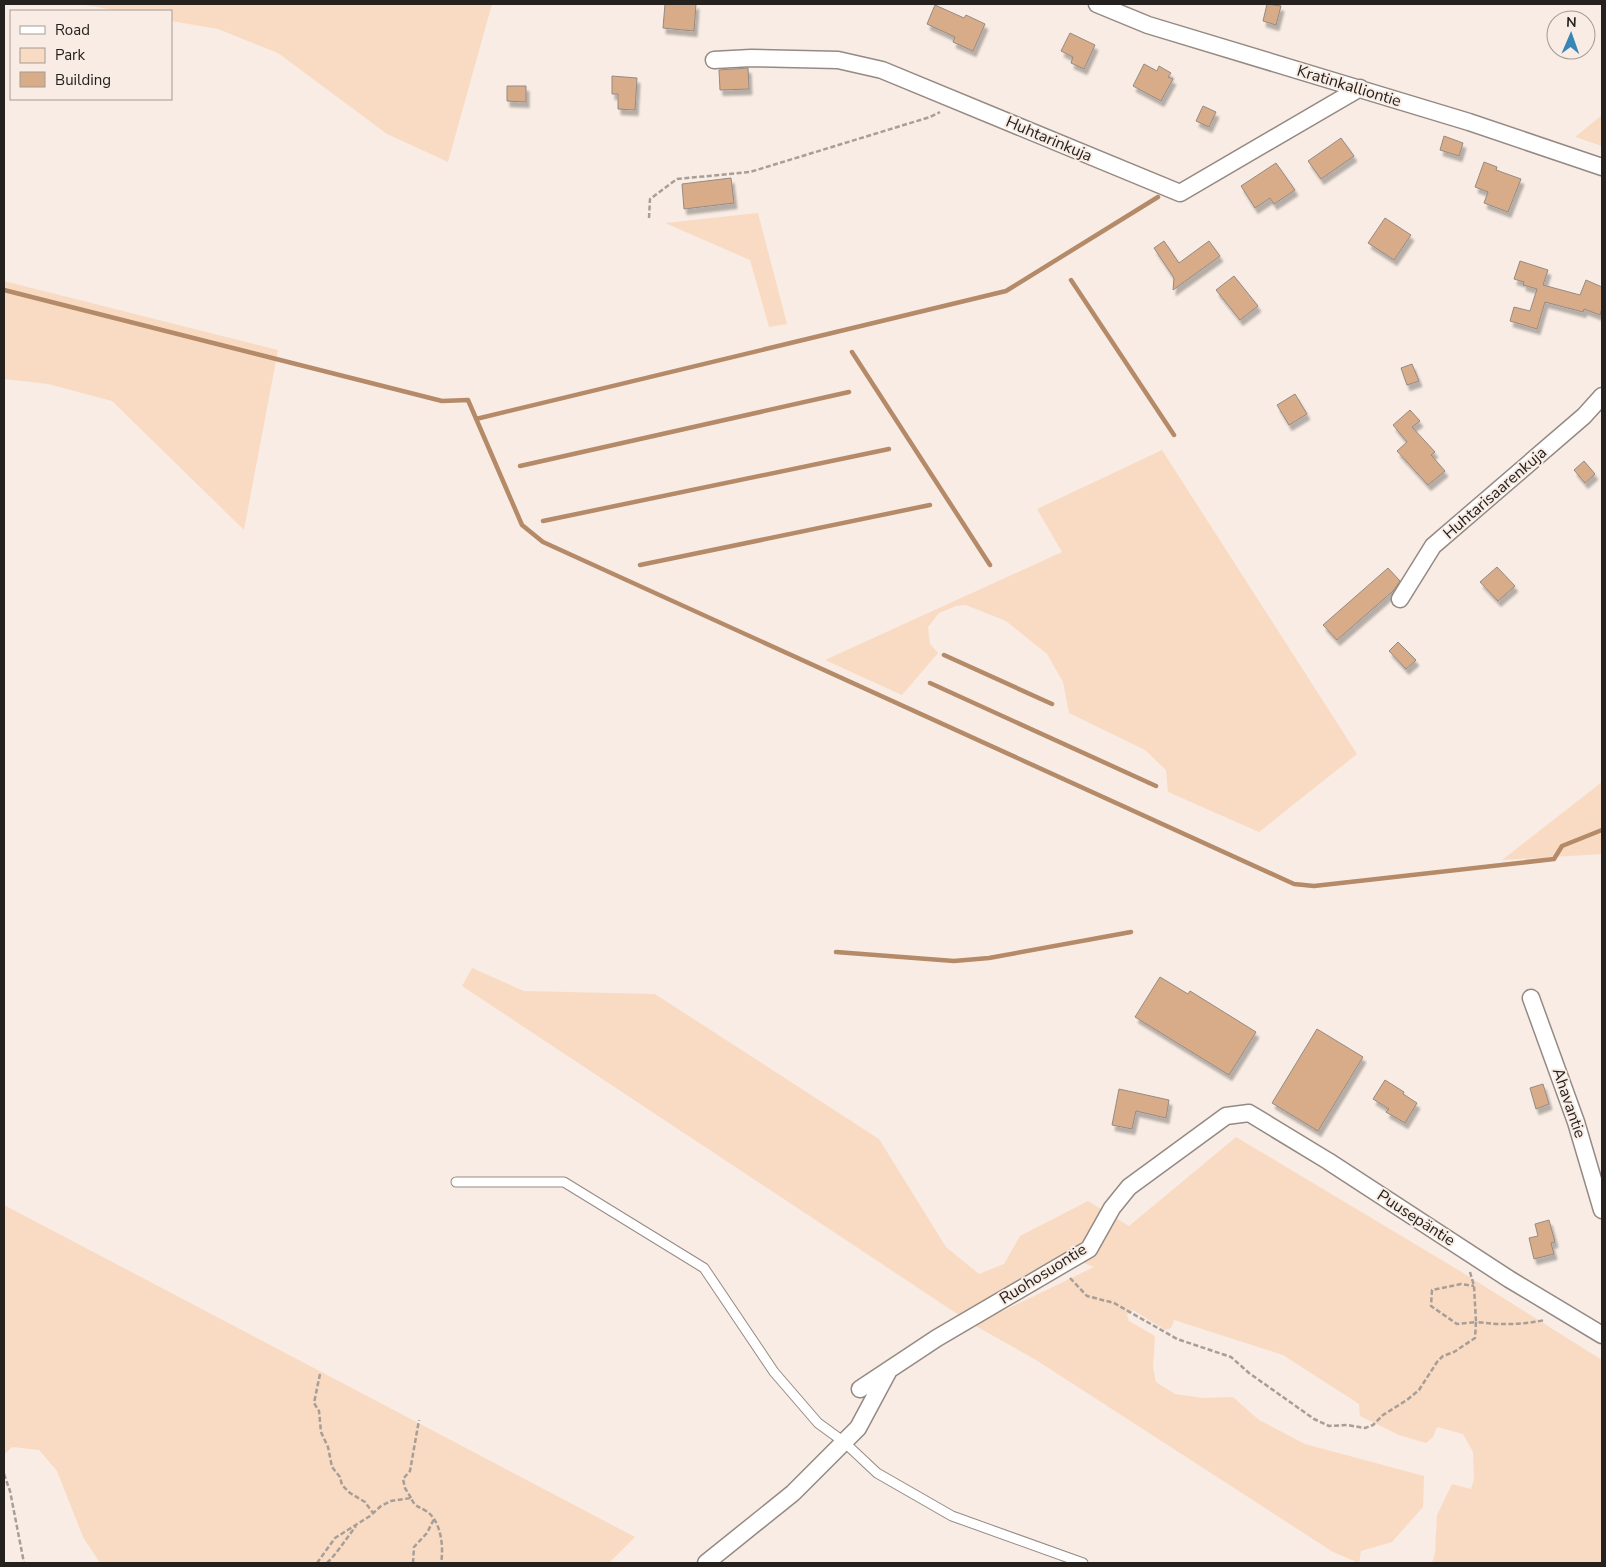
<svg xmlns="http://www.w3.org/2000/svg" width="1606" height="1567" font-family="'Nunito Sans',sans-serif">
	<defs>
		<filter id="shadow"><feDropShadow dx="3" dy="5.5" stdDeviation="1" flood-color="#0004"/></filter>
	</defs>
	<rect width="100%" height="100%" fill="#f8ece4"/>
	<path fill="#f9dbc3" d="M79,4h413l-44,158 -61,-28 -109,-81 -60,-24 -47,-8v-10h-51z
		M1602,115v31l-27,-9z
		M758,213l29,111 -18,3 -19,-67 -85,-37z
		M4,281l274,69 -34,180 -132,-129 -64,-17 -44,-5z
		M1162,450l195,304 -98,78 -91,-40 -2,-22 -21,-20 -76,-37 -6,-31 -16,-28 -41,-33 -40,-16 -10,1 -17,7 -11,14 2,17 8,9 -36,42 -77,-35 237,-108 -25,-43z
		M1602,782v72l-100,6z
		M472,968l52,23 131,3 224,145 67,108 33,27 25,-10 16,-28 68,-35 41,25 107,-89 224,134 142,89v203h-170l3,-10 2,-38 15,-31 19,5 3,-10 -1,-27 -10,-18 -26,-7 -4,10 -7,6 -27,-8 -39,-19 -1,-12 -76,-49 -109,-35 -3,8 -6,2 -32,-20 -6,5 2,6 26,15 -2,31 3,15 19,12 28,4 30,-1 26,23 46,24 119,32 -1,31 -31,35 -31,9 -2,12 -26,-11 -297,-192 -62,-35 120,-58 -27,-11 -105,61 -500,-331z
		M4,1205l631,332 -26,26h-509l-17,-26 -26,-66 -18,-21 -27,-3 -8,8z"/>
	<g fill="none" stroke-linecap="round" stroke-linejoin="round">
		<path stroke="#b48a68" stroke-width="4.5" d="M1071,280l103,155
			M4,290l438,111 26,-1 54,125 21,17 751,342 20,2 240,-27 8,-13 40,-16
			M852,352l138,213
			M476,419l530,-128 152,-94
			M520,466l329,-74
			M543,521l346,-72
			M640,565l290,-60
			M944,655l108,49
			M930,683l226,103
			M836,952l118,9 35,-3 142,-26"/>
	</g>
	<path fill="#d8ac89" stroke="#958a83" filter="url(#shadow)" d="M665,4h31l-2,27 -31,-3z
		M1267,4l14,2 -5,19 -13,-4z
		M935,5l29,13 2,-3 19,9 -12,27 -20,-9 2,-5 -28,-13z
		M1070,33l25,12 -11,24 -13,-6 2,-6 -12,-6z
		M1144,64l13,7 2,-5 12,7 -3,4 5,2 -12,22 -28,-15z
		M748,68l1,21 -29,1 -1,-20z
		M612,76l25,2 -2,32 -17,-1v-15h-6z
		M507,86h19v16l-19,-1z
		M1203,106l13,6 -7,15 -13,-6z
		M1444,136l19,7 -4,13 -19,-6z
		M1341,138l13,18 -33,23 -13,-18z
		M1484,162l13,5 -1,3 25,9 -13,33 -24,-9 4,-11 -13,-5z
		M1276,163l19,27 -21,14 -4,-6 -15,10 -14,-22z
		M731,178l3,25 -50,6 -2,-25z
		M1385,218l26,17 -17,25 -26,-17z
		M1164,241l15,22 30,-22 11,15 -47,34 1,-12 -20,-30z
		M1520,261l28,9 -5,15 37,10 6,-15 16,7v21l-2,7 -16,-6 -1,3 -38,-10 -8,27 -27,-8 4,-14 16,4 7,-22 -14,-4 1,-3 -10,-3z
		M1234,276l24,30 -18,14 -24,-30z
		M1412,364l7,17 -12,4 -6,-17z
		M1295,394l12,20 -18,11 -12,-20z
		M1410,410l10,11 -8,6 23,25 -4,3 14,16 -17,14 -31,-34 10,-9 -14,-17z
		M1584,461l11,13 -10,9 -11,-13z
		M1497,567l18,19 -17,15 -18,-19z
		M1388,568l12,13 -7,10 -56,49 -14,-15z
		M1398,642l18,18 -10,9 -17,-18z
		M1160,977l28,17 2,-3 66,41 -27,43 -94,-58z
		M1317,1029l46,28 -45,74 -46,-28z
		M1385,1080l19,12 -1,2 14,9 -12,20 -19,-11 3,-3 -16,-10z
		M1543,1084l6,20 -13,5 -6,-21z
		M1119,1089l50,11 -3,18 -30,-7 -4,18 -20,-4z
		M1549,1220l6,22 -4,1 3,11 -20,5 -5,-21 9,-2 -3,-12z"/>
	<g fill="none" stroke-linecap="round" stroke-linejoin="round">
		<g stroke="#958a83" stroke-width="11">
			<path id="service" d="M456,1182h108l140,86 70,104 44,51 26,19 33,31 75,43 131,47"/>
		</g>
		<g stroke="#958a83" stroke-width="19">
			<path id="minor" d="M1097,4l51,21 321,97 133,45
				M714,60l37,-2 87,2 44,10 298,123 180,-105
				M1400,599l33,-53 151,-130 18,-20
				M1531,998l45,124 26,88
				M860,1389l77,-51 152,-89 23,-41 17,-21 97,-71 23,-3 79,48 181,118 93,56
				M706,1563l87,-70 65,-65 30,-56"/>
		</g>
		<path stroke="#a79e98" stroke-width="2.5" stroke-dasharray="5 2.5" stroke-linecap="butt" d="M649,218l1,-19 27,-20 73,-7 180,-55 10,-5
			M1470,1272l4,14 2,36 -19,2 -26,-18 1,-16 29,-6 13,2
			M1070,1278l17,18 27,7 63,36 54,18 18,16 65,46 15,7 18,-1 18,3 8,-3 10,-10 24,-15 12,-10 18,-28 6,-6 11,-4 21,-14 1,-16c24,3 44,3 69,-2
			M320,1374l-6,29 5,8 2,21 7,15 4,20 8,10 2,8 8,8 15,9 8,11
			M4,1474l6,17 14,72
			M411,1498l-6,-10 -2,-9 7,-8 9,-51
			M317,1563l18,-25 35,-22 11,-10 10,-5 20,-3c4,9 7,8 15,13 15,9 18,36 15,52
			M327,1563c11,-11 19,-24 29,-37
			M413,1563l1,-16 13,-14 7,-14"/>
		<use href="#service" stroke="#fff" stroke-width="9"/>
		<use href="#minor" stroke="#fff" stroke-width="16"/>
	</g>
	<g text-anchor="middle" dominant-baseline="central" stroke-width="4" stroke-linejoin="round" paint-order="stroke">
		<g font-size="16" fill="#25211e" stroke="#f8ece4">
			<text transform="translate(1349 86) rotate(17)">Kratinkalliontie</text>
			<text transform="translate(1049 139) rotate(23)">Huhtarinkuja</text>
			<text transform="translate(1495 493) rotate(-41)">Huhtarisaarenkuja</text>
			<text transform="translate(1569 1103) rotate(71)">Ahavantie</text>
			<text transform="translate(1416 1218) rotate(33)">Puusepäntie</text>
			<text transform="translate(1043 1274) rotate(-32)">Ruohosuontie</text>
		</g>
	</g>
	<rect width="1606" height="1567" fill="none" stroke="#25211e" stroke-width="10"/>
	<rect x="10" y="10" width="162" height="90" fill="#f8ece4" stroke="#a49b95"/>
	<rect x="20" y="26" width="25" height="8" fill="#ffffff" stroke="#a49b95"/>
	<text x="55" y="35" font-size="15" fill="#25211e">Road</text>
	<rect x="20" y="48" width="25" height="15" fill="#f9dbc3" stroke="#a49b95"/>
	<text x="55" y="60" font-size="15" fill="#25211e">Park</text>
	<rect x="20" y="72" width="25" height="15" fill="#d8ac89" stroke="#a49b95"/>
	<text x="55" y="85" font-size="15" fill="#25211e">Building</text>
	<g transform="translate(1571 35) rotate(2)"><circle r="24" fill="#f8ece4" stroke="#a49b95"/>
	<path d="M0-4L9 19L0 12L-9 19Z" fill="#3886b8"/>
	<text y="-8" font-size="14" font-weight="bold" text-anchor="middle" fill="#25211e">N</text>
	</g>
</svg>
